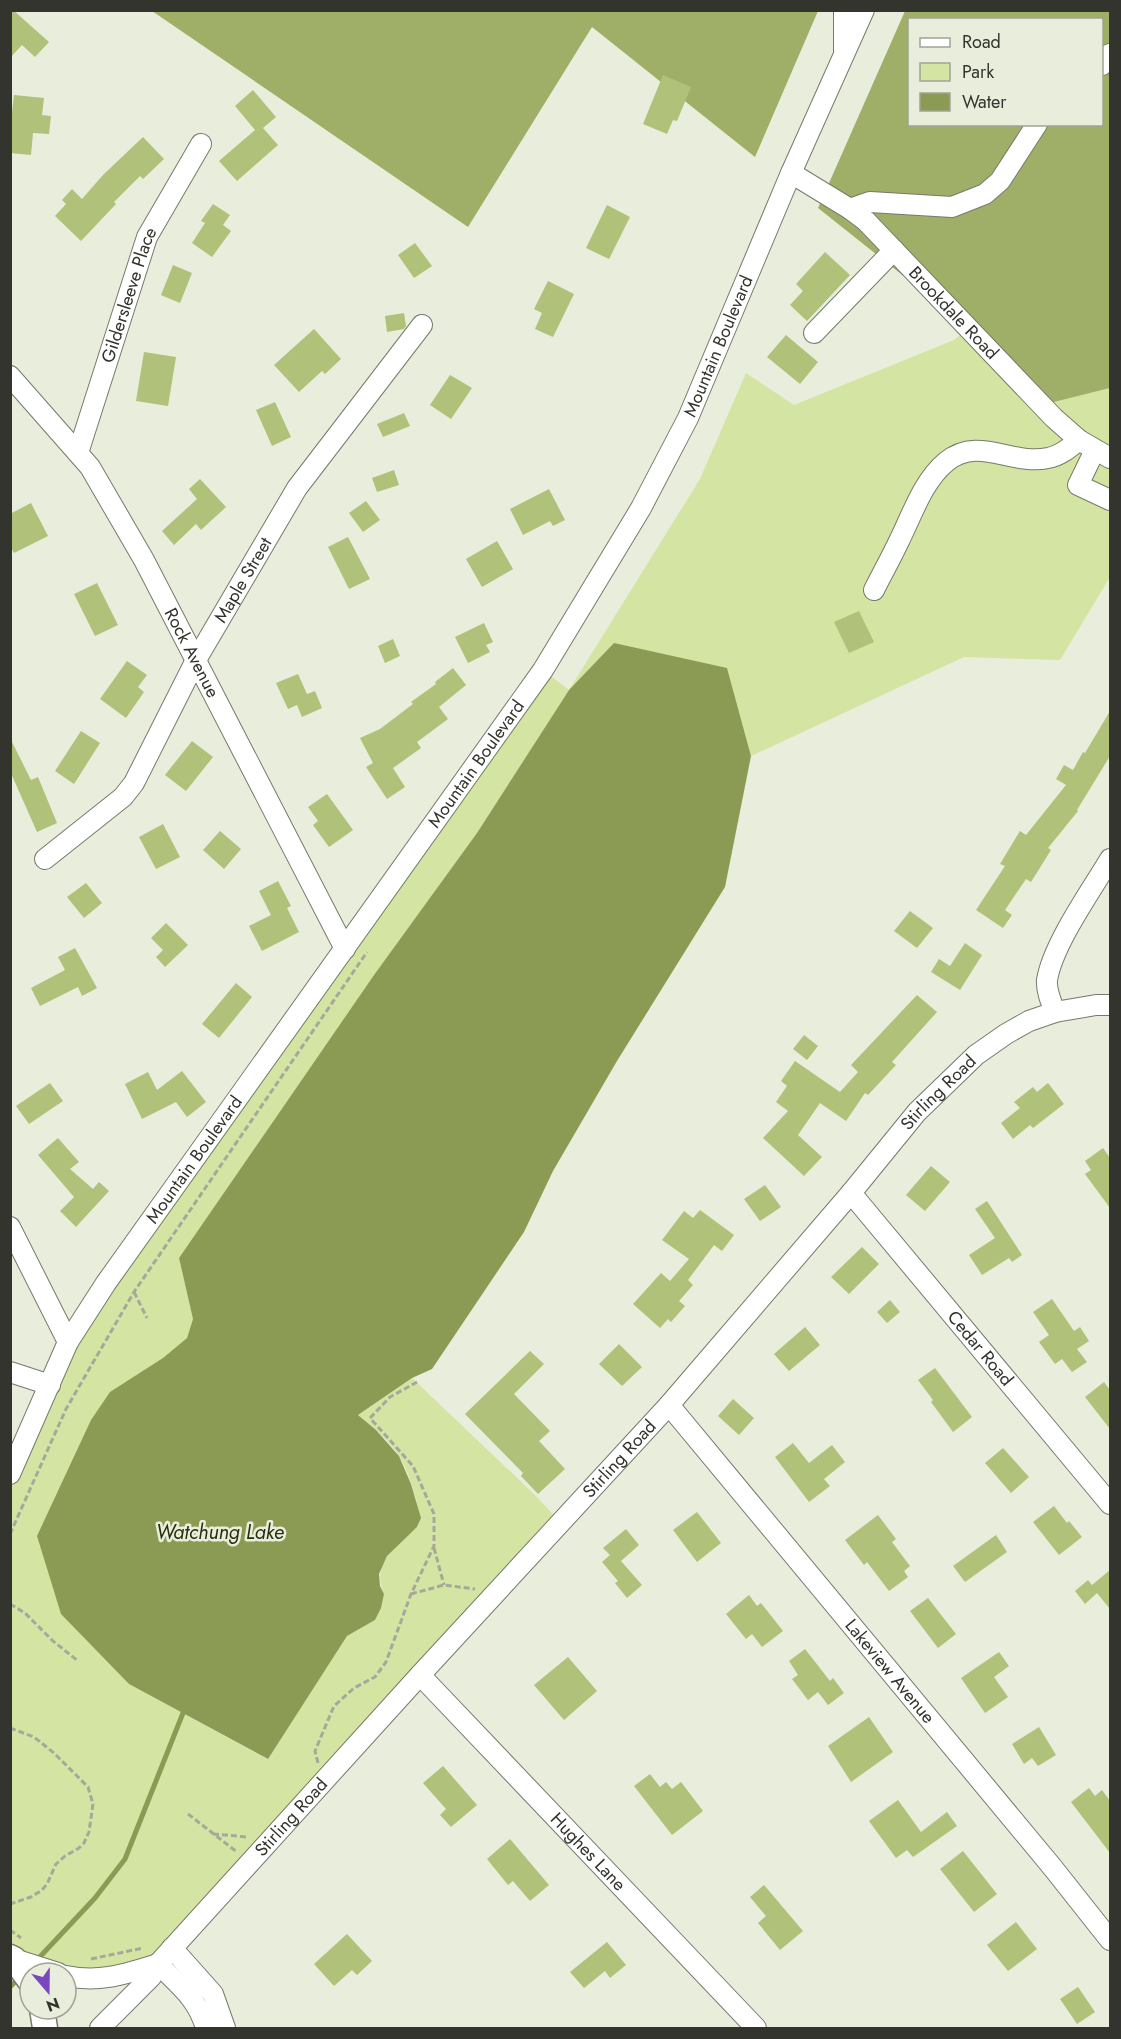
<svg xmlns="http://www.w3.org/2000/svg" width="1121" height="2039" font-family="Jost,sans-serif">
	<rect width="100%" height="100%" fill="#e9eddc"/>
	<path fill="#d4e4a2" d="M969,328l69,78 72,-18v189l-50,83 -96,-3 -213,99 -24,-88 -158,22 -92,143 -103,142 -195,283 14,61 -6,19 -24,20 -34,326 138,75 80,-123 28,-16 9,-26c-11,-26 4,-41 23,-58 3,-3 8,-6 10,-9 8,-12 -10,-58 -17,-70 -10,-16 -28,-30 -42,-42l54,-37 123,117 26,28 -403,441 -46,14 -101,-21v-483l57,-132 475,-672 26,20 131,-211 46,-106 48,32 160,-65z"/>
	<path fill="#9faf68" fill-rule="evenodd" d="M152,11h666l-63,146 -163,-130 -124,200z
		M905,11h205v377l-72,18 -69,-78 -151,-120zM910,20h192v104h-192z"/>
	<path fill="#8c9b54" d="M614,643l113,25 24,88 -26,131 -108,174 -64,110 -29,61 -92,137 -20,9 -54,37 18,15 23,26 12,28 10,34 -4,9 -30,29 -8,18 1,12 4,8 -3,14 -6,12 -28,16 -79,123 -139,-75 -68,-70 -24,-78 54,-116 19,-28 53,-34 24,-20 6,-19 -14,-61 195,-283 103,-142 92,-143z"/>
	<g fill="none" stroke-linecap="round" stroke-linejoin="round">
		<path stroke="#8c9b54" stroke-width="5" d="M36,1961l59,-63 30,-39 58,-146
			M10,1987l9,-9"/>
	</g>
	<path fill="#b0c179" d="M10,10h3l36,32 -14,15 -13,-12 -12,13z
		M663,75l28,12 -14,34 -4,-1 -6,14 -24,-10z
		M253,90l23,27 -13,11 15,17 -41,36 -18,-20 36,-31 -20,-24z
		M14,95l30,3 -2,17 9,1 -2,18 -16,-1 -2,22 -21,-2v-24z
		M143,137l21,22 -21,20 -3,-3 -26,26 2,2 -35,37 -26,-25 11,-12 -4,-4 10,-11 10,10 21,-24z
		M213,204l17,11 -7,10 8,6 -19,26 -20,-14 13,-20 -4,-2z
		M607,205l23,12 -21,42 -23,-11z
		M415,243l17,23 -18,12 -16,-23z
		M825,252l25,23 -43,46 -17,-16 13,-14 -7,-7z
		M173,265l19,8 -12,30 -19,-8z
		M548,281l26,13 -21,43 -18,-8 7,-16 -8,-4z
		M404,313l2,13 -2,3 -17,3 -2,-16z
		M314,329l27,30 -16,15 -3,-3 -23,21 -25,-27z
		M786,335l32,27 -18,22 -33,-27z
		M144,352l32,5 -8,49 -32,-5z
		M450,375l22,13 -21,31 -21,-14z
		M275,402l16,35 -19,9 -16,-36z
		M404,413l6,13 -27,11 -6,-13z
		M394,470l5,15 -22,7 -5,-14z
		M200,479l26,28 -25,23 -5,-6 -22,21 -12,-14 35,-32 -8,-10z
		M549,489l16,31 -12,6 -3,-5 -27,14 -13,-26z
		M366,501l14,19 -17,12 -14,-19z
		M31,503l17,33 -34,17 -4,-7v-32z
		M348,537l22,42 -21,10 -21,-42z
		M497,541l16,28 -31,18 -16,-28z
		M97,583l21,42 -23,11 -21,-42z
		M859,611l15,31 -25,11 -15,-31z
		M484,623l9,19 -7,3 4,7 -22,11 -13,-26z
		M393,639l7,17 -15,7 -7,-17z
		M127,661l20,14 -9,12 6,5 -18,26 -26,-19z
		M453,668l13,17 -27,22 9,12 -31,23 4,6 -28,20 12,19 -18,12 -21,-32 7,-4 -13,-25 20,-9 33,-25 -2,-2 25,-18 -1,-2z
		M298,674l9,20 8,-3 7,17 -20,9 -5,-12 -9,4 -12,-26z
		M1110,711v45l-33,54 1,1 -30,37 3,2 -20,32 -5,-3 -21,31 7,5 -9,13 -27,-18 29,-44 -5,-2 20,-33 6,4 40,-50 -10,-6 8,-14 9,5 10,-18 2,1z
		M81,731l19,12 -26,41 -19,-13z
		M10,738l21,42 7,-3 19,46 -20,9 -27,-61z
		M192,741l21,16 -27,34 -21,-16z
		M327,794l26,36 -24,17 -16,-22 5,-4 -10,-14z
		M163,824l17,33 -24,12 -17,-32z
		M220,831l21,18 -17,20 -21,-19z
		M278,881l13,25 -4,2 12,24 -37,19 -13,-25 22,-11 -12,-24z
		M86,883l16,20 -18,15 -17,-21z
		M910,911l23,17 -16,20 -23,-17z
		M166,923l22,22 -23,22 -9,-10 7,-7 -12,-12z
		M965,943l17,12 -22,35 -29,-18 8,-13 11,7z
		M75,948l22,40 -15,8 -4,-9 -38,19 -9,-18 34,-18 -7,-13z
		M236,983l16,14 -33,41 -17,-14z
		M917,995l20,17 -45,50 4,3 -28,30 -3,-2 -19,28 -26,-18 -22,32 24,22 -18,19 -41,-38 25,-27 -12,-9 11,-16 -6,-5 14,-20 45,31 18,-20 -7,-7z
		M804,1035l14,11 -11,14 -14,-11z
		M182,1071l24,31 -19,15 -11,-15 -34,17 -17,-35 23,-12 9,18z
		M50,1083l13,18 -34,23 -13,-18z
		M1048,1083l16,21 -31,24 -3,-3 -17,14 -12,-16 19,-15 -6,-6 19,-15 4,5z
		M58,1138l21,24 -9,7 23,20 6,-7 10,9 -33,36 -16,-16 14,-14 -36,-42z
		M1103,1148l7,10v50l-25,-34 6,-4 -6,-9z
		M931,1166l19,16 -25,29 -19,-16z
		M765,1185l16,22 -21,14 -16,-22z
		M987,1201l35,54 -10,7 -3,-4 -27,17 -13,-20 26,-17 -20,-29z
		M700,1210l34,25 -12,16 -8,-6 -26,35 5,5 -14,16 6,5 -14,16 -3,-3 -8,9 -27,-24 28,-31 9,8 19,-22 -27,-19 22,-29 9,7z
		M862,1247l17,17 -30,30 -18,-17z
		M1052,1299l22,32 6,-4 9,14 -12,8 10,13 -15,10 -10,-13 -7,5 -16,-22 10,-7 -16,-23z
		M890,1300l10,12 -13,11 -10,-11z
		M805,1327l15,18 -31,26 -15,-17z
		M619,1344l23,23 -20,19 -23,-22z
		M530,1351l14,13 -30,30 36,37 -11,10 26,28 -27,25 -17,-18 2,-3 -58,-59z
		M935,1368l37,49 -19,15 -22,-30 2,-2 -15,-20z
		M1104,1382l6,8v39l-25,-32z
		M733,1399l21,19 -15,17 -21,-19z
		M793,1443l16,20 23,-18 13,17 -21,17 6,7 -21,16 -34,-45z
		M1003,1448l26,29 -18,16 -26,-30z
		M1054,1506l13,17 2,-2 13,16 -23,18 -26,-33z
		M697,1512l24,31 -24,19 -24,-32z
		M878,1515l18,24 -4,3 18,24 -6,5 4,6 -19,14 -22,-29 -3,3 -19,-25z
		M626,1529l13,16 -18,16 21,24 -15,13 -12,-15 3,-2 -16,-19 8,-7 -7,-7z
		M996,1535l11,17 -42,30 -12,-16z
		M1110,1570v39l-13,-16 -12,11 -10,-13 13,-11 4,5z
		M749,1595l8,11 4,-3 22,28 -21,16 -10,-13 -6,5 -20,-25z
		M928,1598l28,36 -18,14 -28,-37z
		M805,1649l25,32 3,-3 11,15 -16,12 -10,-13 -10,8 -16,-21 6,-4 -9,-14z
		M999,1652l10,14 -15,11 14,20 -23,16 -24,-35z
		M568,1657l29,34 -33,29 -30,-35z
		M869,1717l24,35 -42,30 -23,-36z
		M1039,1727l17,28 -18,11 -6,-8 -8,6 -12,-20z
		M443,1766l34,39 -26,22 -11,-12 6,-6 -23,-26z
		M650,1774l10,13 6,-5 6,7 9,-7 22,29 -31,24 -38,-49z
		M1089,1788l6,8 7,-6 8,11v52l-39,-51z
		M898,1800l23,32 26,-20 10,14 -44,31 -6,-7 -11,8 -27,-37z
		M510,1839l39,46 -19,16 -17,-20 -5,4 -21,-26z
		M963,1851l34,43 -23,18 -34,-43z
		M764,1885l39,46 -23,19 -22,-27 8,-7 -16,-19z
		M1016,1922l21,27 -29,22 -21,-26z
		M347,1934l25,27 -15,14 -5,-5 -18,16 -20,-22z
		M607,1942l19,23 -16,13 -5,-7 -21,17 -14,-16z
		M1078,1987l17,25 -18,12 -17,-25z"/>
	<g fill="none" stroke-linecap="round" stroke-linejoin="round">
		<g stroke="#767a6b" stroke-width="22">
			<g id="minor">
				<path d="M844,10v40"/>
				<path d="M1102,65l8,-11"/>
				<path id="s1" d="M791,173l59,36 16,12 188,197 25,22 31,18"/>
				<path d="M850,209l20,-7 82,5 33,-13 15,-13 37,-57"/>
				<path d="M814,333l80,-83"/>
				<path id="s2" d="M10,376l80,91 54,93 201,389"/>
				<path d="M1095,450l-17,35 32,15"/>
				<path id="s3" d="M78,453l69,-216 54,-93"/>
				<path d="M874,590c8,-16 17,-32 25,-49 13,-26 24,-60 47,-79 32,-27 66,4 102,-4 12,-2 21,-10 31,-18"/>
				<path id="s4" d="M45,859l78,-62 11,-14 62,-123 101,-172 125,-163"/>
				<path d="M1055,1012c-4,-10 -9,-22 -8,-32 6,-36 44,-89 63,-121"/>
				<path id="s5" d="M851,1193l259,311"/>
				<path d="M10,1227l58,115"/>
				<path d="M10,1372l40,13"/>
				<path id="s6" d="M669,1405l384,463 57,72"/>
				<path id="s7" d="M10,1474l58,-132 38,-59 437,-613 98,-162 47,-90 103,-245 73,-163"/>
				<path id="s8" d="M420,1675l336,353"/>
				<path d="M172,1948l41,46 12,34"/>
				<path d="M14,1959l44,14"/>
				<path d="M158,1964c22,22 39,34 48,64"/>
				<path d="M66,1976c35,7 59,-2 92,-12"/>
				<path id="s9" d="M100,2028l51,-51 7,-13 262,-289 249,-270 182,-212 66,-81 59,-57 30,-21 23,-13 26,-9 41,-7h14"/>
			</g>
		</g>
		<g stroke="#767a6b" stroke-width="27">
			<path id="major" d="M10,1957l4,2 16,22
				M42,2009l3,19"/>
		</g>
		<path stroke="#a5a89b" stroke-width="3" stroke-dasharray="6 3" stroke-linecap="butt" d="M134,1292l13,26
			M10,1534l56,-125 68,-117 233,-340
			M434,1548l10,37
			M411,1594l33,-9 31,4
			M10,1604l15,9 28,28 25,20
			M10,1728l24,9 20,16 34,34 5,17 -4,28 -5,11 -5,5 -14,8 -9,8 -9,20 -5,6 -11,7 -21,7
			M318,1763l-3,-12 19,-45 20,-18 21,-11 11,-15 25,-68 23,-48v-32l-21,-48 -43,-48 20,-21 27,-15
			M188,1814l49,38
			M213,1834l34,3
			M10,1930l11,8
			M91,1959l52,-11"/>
		<use href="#minor" stroke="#fff" stroke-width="20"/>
		<use href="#major" stroke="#fff" stroke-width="24"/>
	</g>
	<g text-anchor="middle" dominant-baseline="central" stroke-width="5" stroke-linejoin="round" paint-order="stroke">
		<g font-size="18" fill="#32342d" stroke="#e9eddc">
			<text stroke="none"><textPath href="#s3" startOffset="166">Gildersleeve Place</textPath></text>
			<text stroke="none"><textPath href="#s1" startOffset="216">Brookdale Road</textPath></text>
			<text stroke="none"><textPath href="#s7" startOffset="1336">Mountain Boulevard</textPath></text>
			<text stroke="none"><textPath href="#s4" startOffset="348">Maple Street</textPath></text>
			<text stroke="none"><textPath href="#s2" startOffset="333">Rock Avenue</textPath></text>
			<text stroke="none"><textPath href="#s7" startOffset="852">Mountain Boulevard</textPath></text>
			<text stroke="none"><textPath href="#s9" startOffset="1257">Stirling Road</textPath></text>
			<text stroke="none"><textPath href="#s7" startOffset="366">Mountain Boulevard</textPath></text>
			<text stroke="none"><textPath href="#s5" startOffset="202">Cedar Road</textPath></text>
			<text stroke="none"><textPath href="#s9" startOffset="771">Stirling Road</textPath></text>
			<text stroke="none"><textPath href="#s6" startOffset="346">Lakeview Avenue</textPath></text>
			<text stroke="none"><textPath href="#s9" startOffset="285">Stirling Road</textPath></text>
			<text stroke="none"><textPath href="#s8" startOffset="244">Hughes Lane</textPath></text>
		</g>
		<g font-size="20" font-style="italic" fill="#272d0e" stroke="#e9eddc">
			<text x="220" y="1532">Watchung Lake</text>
		</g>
	</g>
	<rect width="1121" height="2039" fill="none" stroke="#32342d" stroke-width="24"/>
	<rect x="908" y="18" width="195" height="108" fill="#e9eddc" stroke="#a0a396" stroke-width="1.5"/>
	<rect x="920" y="38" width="30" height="9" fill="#ffffff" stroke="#a0a396" stroke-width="1.5"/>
	<text x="962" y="48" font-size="18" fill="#32342d">Road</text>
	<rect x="920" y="63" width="30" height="18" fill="#d4e4a2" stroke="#a0a396" stroke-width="1.5"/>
	<text x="962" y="78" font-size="18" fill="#32342d">Park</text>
	<rect x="920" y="93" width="30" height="18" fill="#8c9b54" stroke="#a0a396" stroke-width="1.5"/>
	<text x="962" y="108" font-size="18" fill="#32342d">Water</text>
	<g transform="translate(48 1991) rotate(160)"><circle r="28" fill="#e9eddc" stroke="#a0a396" stroke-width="1.5"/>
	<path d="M0-4.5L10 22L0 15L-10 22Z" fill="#7947bf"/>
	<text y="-9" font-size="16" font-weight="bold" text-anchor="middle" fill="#32342d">N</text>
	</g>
</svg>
